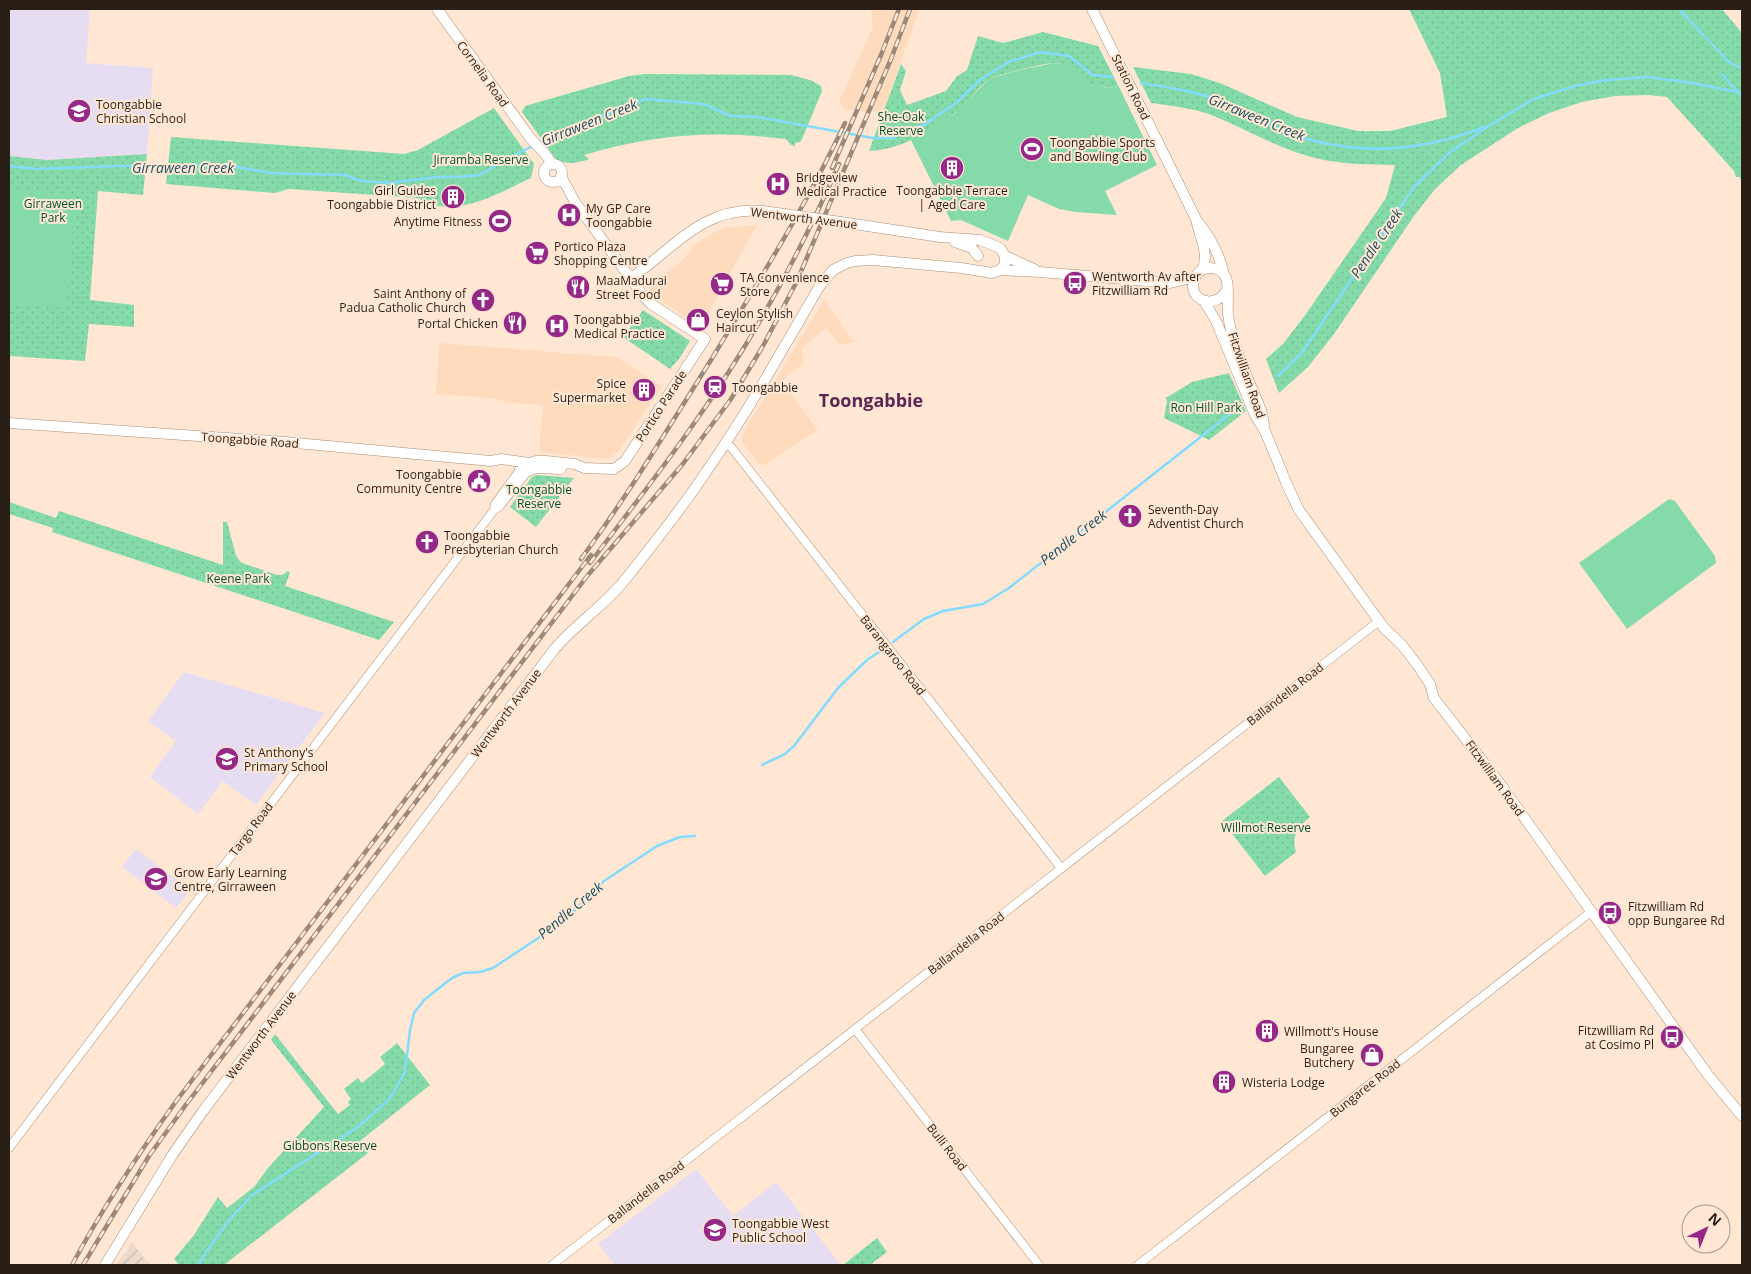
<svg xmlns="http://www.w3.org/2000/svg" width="1751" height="1274" font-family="'Open Sans',sans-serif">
	<defs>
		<pattern id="industrial-furrows" width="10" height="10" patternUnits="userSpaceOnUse" patternTransform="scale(1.25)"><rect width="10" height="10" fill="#eedacb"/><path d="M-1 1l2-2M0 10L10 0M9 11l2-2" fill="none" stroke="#ccbbae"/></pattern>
		<pattern id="park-dots" width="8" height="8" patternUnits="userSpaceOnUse" patternTransform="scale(1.25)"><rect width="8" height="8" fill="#84dba9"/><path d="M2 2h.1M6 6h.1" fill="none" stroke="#72bc91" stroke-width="1.8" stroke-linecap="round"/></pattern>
	</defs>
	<rect width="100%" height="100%" fill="#ffe7d3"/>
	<path fill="#fedbbc" d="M871,9h48l-35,101 -10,2 -28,-2 -7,-8 34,-75z
		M757,225l-55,99 -3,1 -44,-28 -7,-11 32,-23 12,-13v-4l21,-13 12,-5z
		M824,300l30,42 -14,3 -14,-17 -24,20 2,15 -23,19 37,48 -54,35 -5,-1 -17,-22v-7z
		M439,343l177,14 46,29 -43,65 -8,6 -6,2 -66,-7 4,-47 -40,-3v-2l-25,-3 -42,-3z"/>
	<path fill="url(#industrial-furrows)" d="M132,1243l18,22h-34z"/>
	<path fill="#e7ddf2" d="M9,9h81l-4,54 67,5 -6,86 -100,6 -38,-4z
		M184,672l141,41 -69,92 -33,-24 -25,33 -48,-37 26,-36 -28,-20z
		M136,849l54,41 -14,18 -54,-41z
		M696,1169l37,47 43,-34 65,83h-226l-17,-21z"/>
	<path fill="url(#park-dots)" d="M1409,9h313l20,24v152l-2,-8h-4l-2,-6 -67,-74 -19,-2 -33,1 -33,6 -33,11 -31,15 -57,37 -26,24 -21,27 -80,118 -26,33 -29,26 -13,-34 17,-15 23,-30 80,-116 9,-33c-26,-1 -49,0 -75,-6 -38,-8 -70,-28 -106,-43 -20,-8 -42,-10 -63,-13l-18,-36 58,7 29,9 77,34 61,14h32l57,-14 -7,-44z
		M1043,32l55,14 20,39 -2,3c-9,0 -19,-1 -27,-4 -14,-6 -16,-22 -34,-21 -11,0 -59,12 -67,17 -11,8 -19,21 -30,30 -25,20 -56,40 -89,41l32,-87 5,7 -6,19 7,15 39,-14 11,-15 10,-6 11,-34 25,7z
		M645,74l146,1 19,5 11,6 1,5 -20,48 -2,3 -5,1v3l-4,-1 -5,-6c-74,-9 -130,-5 -202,16l5,4 -2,1c-10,3 -21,5 -31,-1l-34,-47 3,-6 7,-2 97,-28z
		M494,108l40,56 -3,14c-32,15 -78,43 -113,20l-129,-9 -14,4 -109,-9 5,-47 233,17 14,-4z
		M147,154l-4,41 -45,-4 -8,109 44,5v22l-45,-3 -4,37 -76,-5v-200l38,4z
		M643,310l47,31 -11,18 -9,10 -47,-32z
		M1229,373l17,38 -37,29 -45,-22 3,-17 -1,-3 26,-16z
		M537,475l37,3 -38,49 -26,-20 22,-30z
		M9,502l47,16 3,-7 164,54v-43h4l9,34 3,4 3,3 35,12h5l6,-4 2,2 -5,13 109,36 -15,18 -327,-108 1,-4 -44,-14z
		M1279,777l31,40c-12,10 -19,19 -14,35l-31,24 -43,-55z
		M275,1034l63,80 12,-9 -2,-3 3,-3 -7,-10 14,-11 4,5 23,-19 -5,-7 17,-14 33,42 -70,56 8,12 -144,112h-45l-5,-6 20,-24 24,-38 9,11 27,-21 14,-19 56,-61 -53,-67z
		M877,1238l10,14 -17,13h-27z"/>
	<path fill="#84dba9" d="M1054,63l12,1 22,19 18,5h10l2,-3 39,80 -52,26 12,24 -41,-3 -17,-3 -31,-14 -20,46 -47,-21 -10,1 -40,-81 25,-14 20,-14v-3h3l30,-30 31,-9z
		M9,189l67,6 -10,113 -57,-5z
		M1669,499l6,2 40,55 1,7 -89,66 -48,-66z"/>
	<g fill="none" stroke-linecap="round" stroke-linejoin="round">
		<path stroke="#83dbfe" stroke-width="2.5" d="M1679,9l50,53 13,7
			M1722,74l16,18
			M1141,83c30,5 60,9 89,21 21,9 40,22 61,30 66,23 130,18 193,-7
			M539,142l16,-8 91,-35 58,5 26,12 28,1 115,21h19l34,-14 31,-22 23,-22 28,-18 32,-10 29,4 24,19 20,2
			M9,166l27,3 83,-3 106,-1 46,8 74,2 16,6 29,2 48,-6h20l21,-2 55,-30
			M1278,376l23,-22 113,-167 35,-34 41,-28 44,-26 41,-13 31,-6 42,-3 44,6 46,9 4,5
			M893,642l31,-23 19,-8 40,-7 26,-16 231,-182
			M762,765l23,-11 9,-8 44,-58 29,-28 15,-10
			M199,1265l7,-13 24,-33 22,-24 106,-68 28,-25 8,-10 11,-21 5,-41 4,-17 10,-13 28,-22 11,-5 17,-1 13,-4 56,-37 19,-14 36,-36 53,-35 23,-9 15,-1"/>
		<g stroke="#a88d75" stroke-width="9">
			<path id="minor" d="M725,443l6,4 330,421
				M494,510l5,-3 27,-34
				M855,1029l184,236
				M9,1148l485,-638 1,-6 25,-34
				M552,1265l827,-644
				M1138,1265l454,-354"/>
		</g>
		<g stroke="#a88d75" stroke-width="11">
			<path id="major" d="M437,9l94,130 15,16 6,9
				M1092,9l104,210c3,17 14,35 6,51
				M544 173a9 9 0 1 1 18 0a9 9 0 1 1-18 0Z
				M1197,221c13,15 23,35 27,54
				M955,242l17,6 6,8
				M1005,256l29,13
				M1000,270l40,2 130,11 25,-6
				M630,279c45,-32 73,-73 133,-68
				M1227,289c-10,22 -40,12 -33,-9 4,-14 23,-16 31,-4 5,8 2,28 3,38 4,34 22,67 34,99l2,12
				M1204,301l12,20 39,94 10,16 23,56 11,23 85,118 18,17 16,21 12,18 4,14 64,83 210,294 34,41
				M9,423l276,19 206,19 10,-2 29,4 6,-2h10l29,3 9,4 30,1 11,-8 80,-122 -54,-35 -7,-7 -69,-95 -14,-26
				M522,462l-2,7 4,4 12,-5 25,1
				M105,1265l68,-111 30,-43 350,-460c21,-26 50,-44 71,-70 28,-35 57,-71 82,-109 41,-59 77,-123 113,-185l14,-17 14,-7 8,-2 18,-1 88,8 31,5 8,-3 5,-6v-8l-5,-8 -20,-8 -40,-3 -99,-15"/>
		</g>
		<use href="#minor" stroke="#fff" stroke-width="8"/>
		<use href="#major" stroke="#fff" stroke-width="10"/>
		<g stroke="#9b897a" stroke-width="4.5">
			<path id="rail" d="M832,168l49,-113 18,-46
				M581,559c47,-64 88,-132 130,-199 47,-78 95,-154 134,-237
				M590,563c33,-44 68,-88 100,-134 59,-82 109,-173 149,-265
				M72,1265c31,-58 67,-112 105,-165l414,-545
				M83,1265l66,-109 36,-50 403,-531 94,-110 49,-66 32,-53 34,-65 94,-222 19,-50"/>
		</g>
		<use href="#rail" stroke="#ffe7d3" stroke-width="2.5" stroke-dasharray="8" stroke-linecap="butt"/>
		<g stroke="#a88d75" stroke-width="11" stroke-linecap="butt">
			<path id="major-bridge" d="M763,211l78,11"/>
		</g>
		<use href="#major-bridge" stroke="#fff" stroke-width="10"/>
	</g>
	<defs>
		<g id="school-disc" transform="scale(1.25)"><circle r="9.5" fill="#962888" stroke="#ffe7d3"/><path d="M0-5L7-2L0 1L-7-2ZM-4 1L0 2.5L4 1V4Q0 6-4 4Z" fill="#fff"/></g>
		<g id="stadium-disc" transform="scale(1.25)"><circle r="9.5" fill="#962888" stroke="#ffe7d3"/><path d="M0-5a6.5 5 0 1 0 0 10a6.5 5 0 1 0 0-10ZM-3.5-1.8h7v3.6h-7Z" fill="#fff"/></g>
		<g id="building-disc" transform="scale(1.25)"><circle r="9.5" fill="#962888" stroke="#ffe7d3"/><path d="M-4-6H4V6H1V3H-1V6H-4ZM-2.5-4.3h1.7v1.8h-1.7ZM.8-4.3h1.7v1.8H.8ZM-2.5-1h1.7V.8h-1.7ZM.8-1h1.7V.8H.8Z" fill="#fff"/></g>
		<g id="hospital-disc" transform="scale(1.25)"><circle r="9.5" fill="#962888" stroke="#ffe7d3"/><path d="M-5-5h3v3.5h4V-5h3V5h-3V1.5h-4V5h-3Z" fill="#fff"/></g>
		<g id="supermarket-disc" transform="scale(1.25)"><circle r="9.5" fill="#962888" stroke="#ffe7d3"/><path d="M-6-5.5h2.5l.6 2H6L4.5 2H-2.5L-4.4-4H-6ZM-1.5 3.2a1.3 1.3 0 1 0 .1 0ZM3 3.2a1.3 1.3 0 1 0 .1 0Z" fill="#fff"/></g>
		<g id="bus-disc" transform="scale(1.25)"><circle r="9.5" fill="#962888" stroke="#ffe7d3"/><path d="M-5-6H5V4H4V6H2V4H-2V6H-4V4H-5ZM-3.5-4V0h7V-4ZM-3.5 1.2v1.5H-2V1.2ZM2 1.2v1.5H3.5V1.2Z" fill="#fff"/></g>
		<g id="restaurant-disc" transform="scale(1.25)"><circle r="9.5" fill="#962888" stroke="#ffe7d3"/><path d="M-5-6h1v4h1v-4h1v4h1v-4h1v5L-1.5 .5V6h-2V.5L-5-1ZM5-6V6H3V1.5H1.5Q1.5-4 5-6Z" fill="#fff"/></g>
		<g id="church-disc" transform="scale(1.25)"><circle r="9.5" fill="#962888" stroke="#ffe7d3"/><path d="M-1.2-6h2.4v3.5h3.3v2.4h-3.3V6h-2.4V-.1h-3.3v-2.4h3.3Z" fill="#fff"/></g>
		<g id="shop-disc" transform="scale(1.25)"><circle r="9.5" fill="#962888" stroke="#ffe7d3"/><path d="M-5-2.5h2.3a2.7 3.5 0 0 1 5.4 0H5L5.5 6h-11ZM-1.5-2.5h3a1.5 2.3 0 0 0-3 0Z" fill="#fff"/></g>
		<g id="station-disc" transform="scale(1.25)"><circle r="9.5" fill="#962888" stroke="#ffe7d3"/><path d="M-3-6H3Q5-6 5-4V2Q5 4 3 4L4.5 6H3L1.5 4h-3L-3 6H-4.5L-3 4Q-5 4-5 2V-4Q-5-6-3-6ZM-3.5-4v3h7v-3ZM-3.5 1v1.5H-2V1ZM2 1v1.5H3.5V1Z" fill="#fff"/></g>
		<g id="civic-disc" transform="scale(1.25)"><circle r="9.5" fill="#962888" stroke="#ffe7d3"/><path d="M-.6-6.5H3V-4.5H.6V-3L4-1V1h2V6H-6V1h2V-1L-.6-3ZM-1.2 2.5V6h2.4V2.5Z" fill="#fff"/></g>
	</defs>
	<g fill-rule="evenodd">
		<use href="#school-disc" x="79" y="111"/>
		<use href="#stadium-disc" x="1032" y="149"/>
		<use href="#building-disc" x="952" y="168"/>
		<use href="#hospital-disc" x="778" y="184"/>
		<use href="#building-disc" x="453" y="197"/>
		<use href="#hospital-disc" x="569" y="215"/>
		<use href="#stadium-disc" x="500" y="221"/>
		<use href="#supermarket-disc" x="537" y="253"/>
		<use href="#bus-disc" x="1075" y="283"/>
		<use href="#supermarket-disc" x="722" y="284"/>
		<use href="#restaurant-disc" x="578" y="287"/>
		<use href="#church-disc" x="483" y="300"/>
		<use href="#shop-disc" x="698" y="320"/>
		<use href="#restaurant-disc" x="515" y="323"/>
		<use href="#hospital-disc" x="557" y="326"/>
		<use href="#station-disc" x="715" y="387"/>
		<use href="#building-disc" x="644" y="390"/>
		<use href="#civic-disc" x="479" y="481"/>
		<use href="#church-disc" x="1130" y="516"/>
		<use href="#church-disc" x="427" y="542"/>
		<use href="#school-disc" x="227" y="759"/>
		<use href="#school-disc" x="156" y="879"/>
		<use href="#bus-disc" x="1610" y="913"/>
		<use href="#building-disc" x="1267" y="1031"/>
		<use href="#bus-disc" x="1672" y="1037"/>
		<use href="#shop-disc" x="1372" y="1055"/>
		<use href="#building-disc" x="1224" y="1082"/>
		<use href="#school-disc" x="715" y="1230"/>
	</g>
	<g text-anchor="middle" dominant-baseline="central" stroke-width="4" stroke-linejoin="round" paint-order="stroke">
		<g font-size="12" fill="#2a1f16" stroke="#ffe7d3">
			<text transform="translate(483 74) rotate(54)">Cornelia Road</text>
			<text transform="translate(1131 87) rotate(64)">Station Road</text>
			<text transform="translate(804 218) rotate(7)">Wentworth Avenue</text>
			<text transform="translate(1247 375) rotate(71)">Fitzwilliam Road</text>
			<text transform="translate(661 406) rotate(-57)">Portico Parade</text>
			<text transform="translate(250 440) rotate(4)">Toongabbie Road</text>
			<text transform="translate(893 655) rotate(52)">Barangaroo Road</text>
			<text transform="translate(1285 694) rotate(-38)">Ballandella Road</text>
			<text transform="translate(506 713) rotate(-53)">Wentworth Avenue</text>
			<text transform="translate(1495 778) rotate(54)">Fitzwilliam Road</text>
			<text transform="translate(251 829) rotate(-53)">Targo Road</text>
			<text transform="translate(966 943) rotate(-38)">Ballandella Road</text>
			<text transform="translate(261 1035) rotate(-53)">Wentworth Avenue</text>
			<text transform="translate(1365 1088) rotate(-38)">Bungaree Road</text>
			<text transform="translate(947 1147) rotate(52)">Bulli Road</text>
			<text transform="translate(646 1192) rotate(-38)">Ballandella Road</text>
		</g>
		<g font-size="12" fill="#2a1f16" stroke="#ffe7d3" text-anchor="start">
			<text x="96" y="104">Toongabbie<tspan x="96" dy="14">Christian School</tspan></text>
			<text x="1050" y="142">Toongabbie Sports<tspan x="1050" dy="14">and Bowling Club</tspan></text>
			<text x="796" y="177">Bridgeview<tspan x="796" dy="14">Medical Practice</tspan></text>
			<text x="436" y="190" text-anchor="end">Girl Guides<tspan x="436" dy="14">Toongabbie District</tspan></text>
			<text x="952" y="190" text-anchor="middle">Toongabbie Terrace<tspan x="952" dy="14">| Aged Care</tspan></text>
			<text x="586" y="208">My GP Care<tspan x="586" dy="14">Toongabbie</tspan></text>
			<text x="482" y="221" text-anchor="end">Anytime Fitness</text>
			<text x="554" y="246">Portico Plaza<tspan x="554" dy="14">Shopping Centre</tspan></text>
			<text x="1092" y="276">Wentworth Av after<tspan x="1092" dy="14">Fitzwilliam Rd</tspan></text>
			<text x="740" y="277">TA Convenience<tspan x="740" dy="14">Store</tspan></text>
			<text x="596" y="280">MaaMadurai<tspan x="596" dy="14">Street Food</tspan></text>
			<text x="466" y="293" text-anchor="end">Saint Anthony of<tspan x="466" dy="14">Padua Catholic Church</tspan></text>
			<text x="716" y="313">Ceylon Stylish<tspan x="716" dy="14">Haircut</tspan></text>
			<text x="574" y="319">Toongabbie<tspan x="574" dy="14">Medical Practice</tspan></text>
			<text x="498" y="323" text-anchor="end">Portal Chicken</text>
			<text x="626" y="383" text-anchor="end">Spice<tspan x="626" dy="14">Supermarket</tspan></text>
			<text x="732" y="387">Toongabbie</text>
			<text x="462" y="474" text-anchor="end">Toongabbie<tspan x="462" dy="14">Community Centre</tspan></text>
			<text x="1148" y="509">Seventh-Day<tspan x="1148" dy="14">Adventist Church</tspan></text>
			<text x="444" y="535">Toongabbie<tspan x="444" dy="14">Presbyterian Church</tspan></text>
			<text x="244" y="752">St Anthony's<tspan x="244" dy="14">Primary School</tspan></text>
			<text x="174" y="872">Grow Early Learning<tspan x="174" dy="14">Centre, Girraween</tspan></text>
			<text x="1628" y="906">Fitzwilliam Rd<tspan x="1628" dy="14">opp Bungaree Rd</tspan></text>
			<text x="1654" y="1030" text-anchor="end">Fitzwilliam Rd<tspan x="1654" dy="14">at Cosimo Pl</tspan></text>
			<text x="1284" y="1031">Willmott's House</text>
			<text x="1354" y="1048" text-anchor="end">Bungaree<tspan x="1354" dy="14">Butchery</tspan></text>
			<text x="1242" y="1082">Wisteria Lodge</text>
			<text x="732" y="1223">Toongabbie West<tspan x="732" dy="14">Public School</tspan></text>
		</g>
		<g font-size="12" fill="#025431" stroke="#ffe7d3">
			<text x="901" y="116">She-Oak<tspan x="901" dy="14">Reserve</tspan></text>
			<text x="481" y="159">Jirramba Reserve</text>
			<text x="53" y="203">Girraween<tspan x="53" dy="14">Park</tspan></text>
			<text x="1206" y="407">Ron Hill Park</text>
			<text x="539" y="489">Toongabbie<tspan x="539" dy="14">Reserve</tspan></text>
			<text x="238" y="578">Keene Park</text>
			<text x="1266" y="827">Willmot Reserve</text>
			<text x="330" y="1145">Gibbons Reserve</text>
		</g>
		<g font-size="14" font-style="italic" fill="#1e5062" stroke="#ffe7d3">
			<text transform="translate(1257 117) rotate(22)">Girraween Creek</text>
			<text transform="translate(589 122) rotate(-22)">Girraween Creek</text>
			<text x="183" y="167">Girraween Creek</text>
			<text transform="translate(1376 243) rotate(-56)">Pendle Creek</text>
			<text transform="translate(1073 537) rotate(-38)">Pendle Creek</text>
			<text transform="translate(570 910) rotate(-40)">Pendle Creek</text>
		</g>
		<g font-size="18" font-weight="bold" fill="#5d2754" stroke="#ffe7d3">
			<text x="871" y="400">Toongabbie</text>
		</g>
	</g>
	<rect width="1751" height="1274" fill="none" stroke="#2a1f16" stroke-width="20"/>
	<g transform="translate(1706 1229) rotate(43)"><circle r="24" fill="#ffe7d3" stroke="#aa9787"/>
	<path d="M0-4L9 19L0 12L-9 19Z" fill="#962888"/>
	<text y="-8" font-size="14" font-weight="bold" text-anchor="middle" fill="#2a1f16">N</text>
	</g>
</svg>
